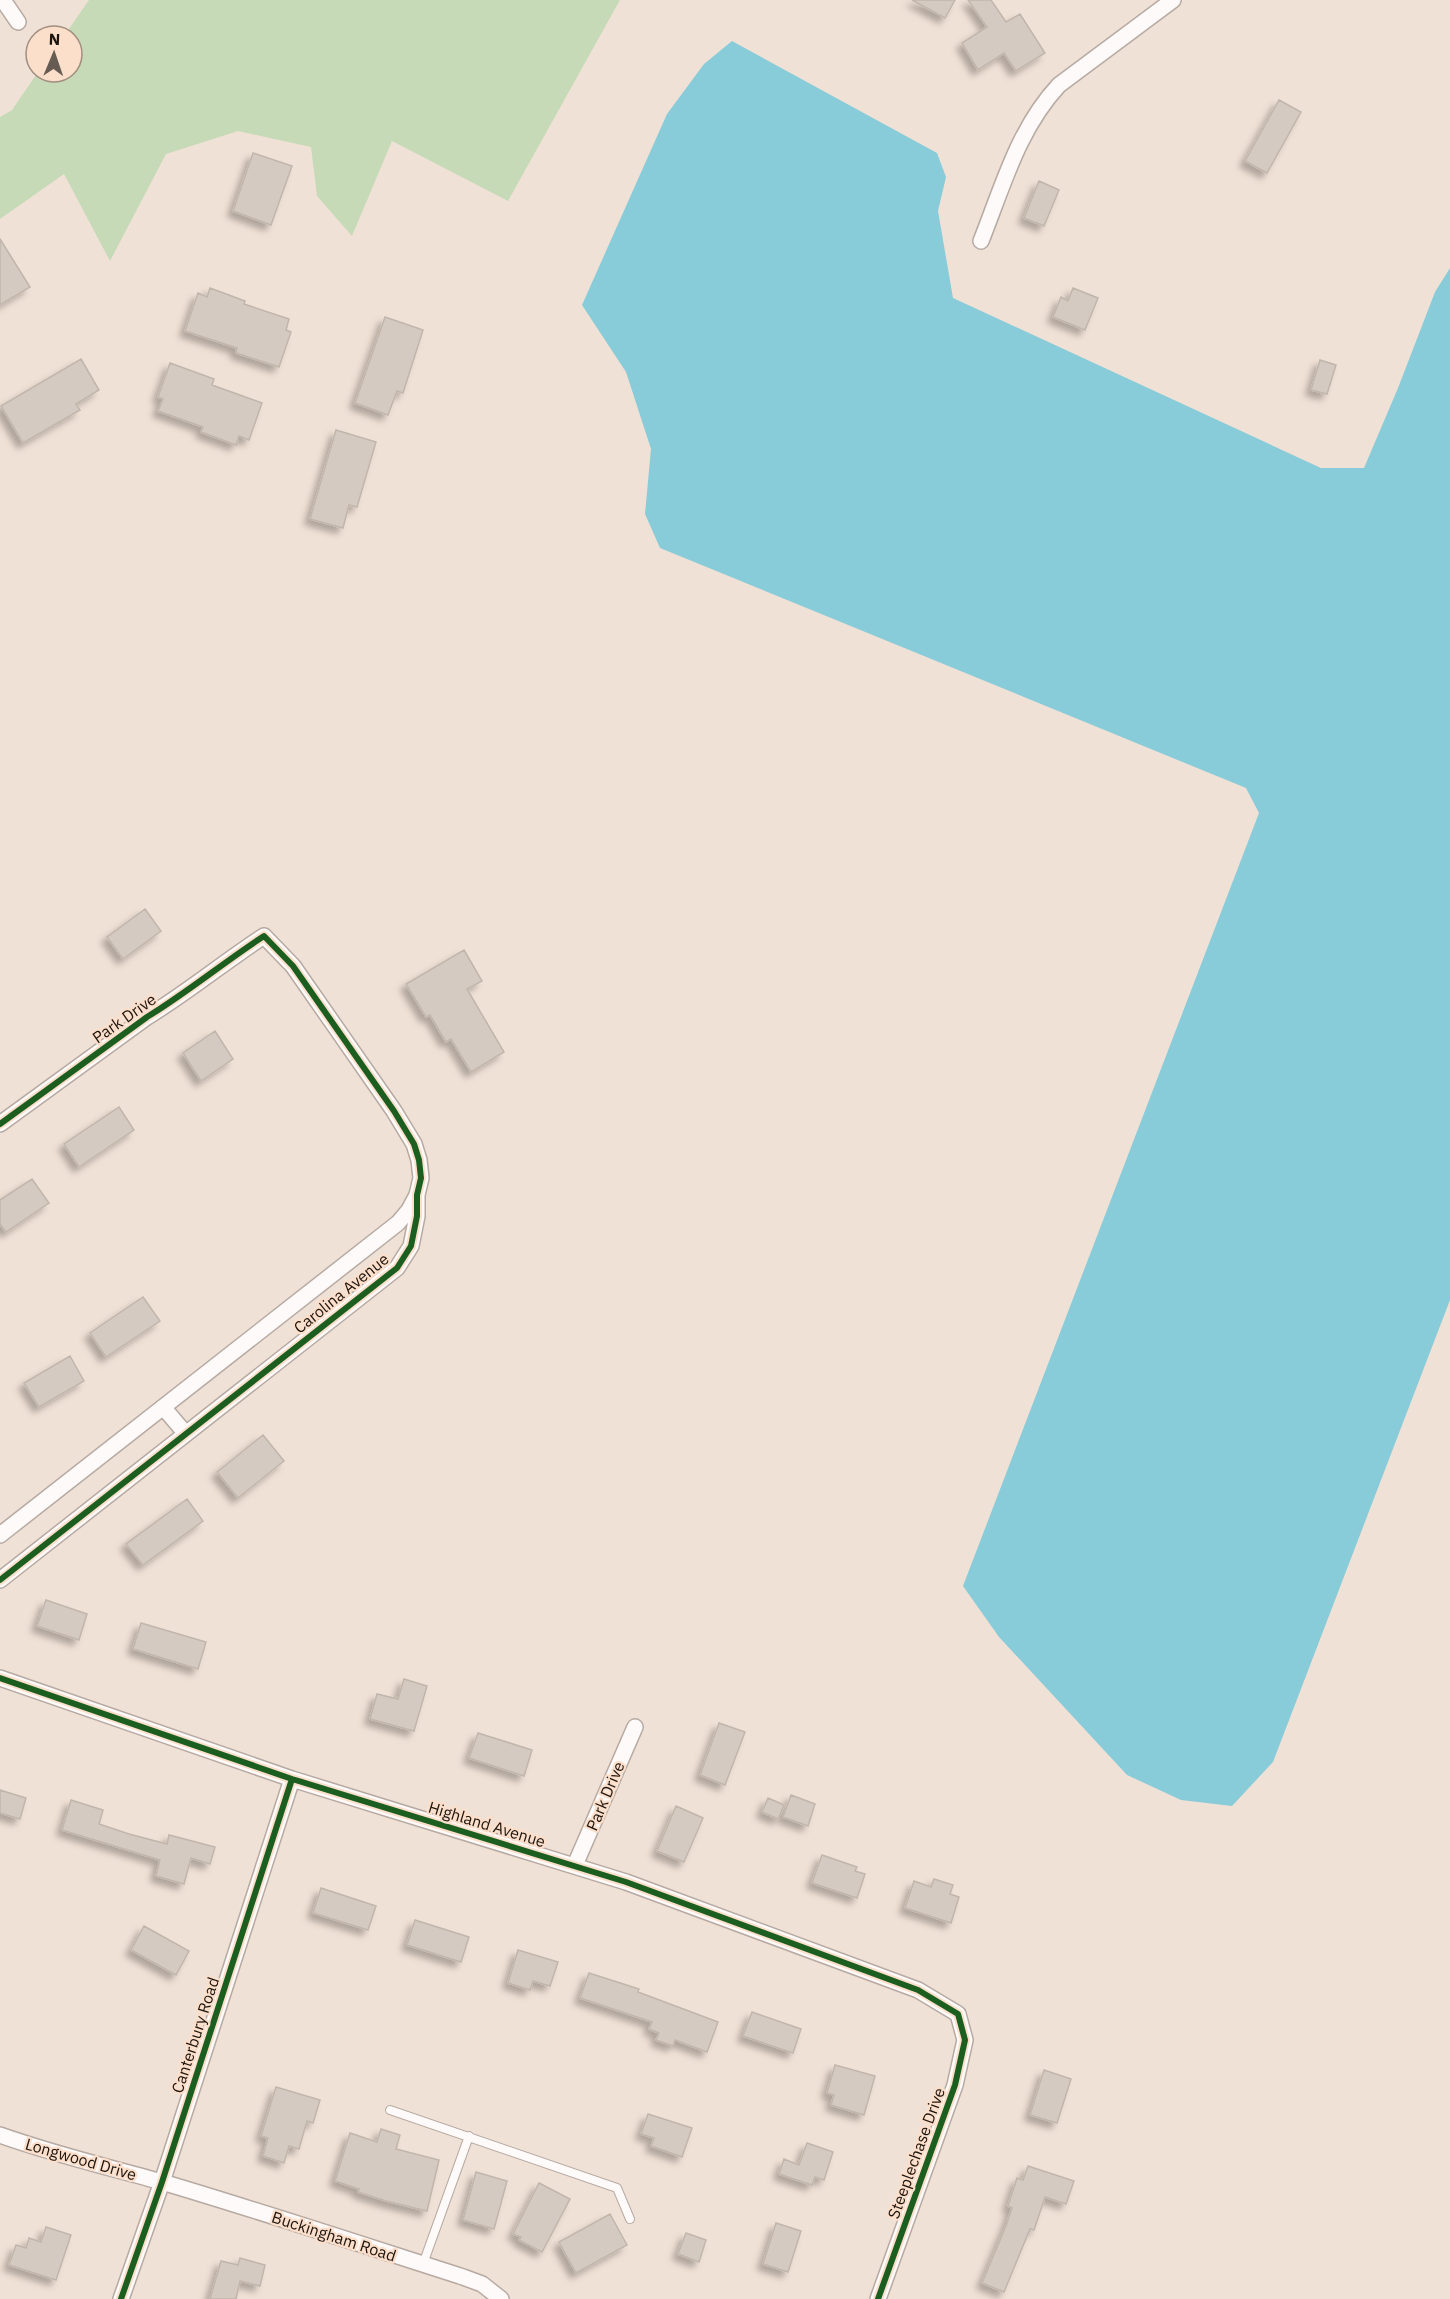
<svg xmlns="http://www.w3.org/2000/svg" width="1450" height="2299" font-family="'IBM Plex Sans',sans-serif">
	<defs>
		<filter id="shadow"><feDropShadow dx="-5.5" dy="5.5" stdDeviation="3" flood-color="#0004"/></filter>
	</defs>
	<rect width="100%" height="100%" fill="#f0e1d6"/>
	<path fill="#c6dab7" d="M89,0h531l-112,201 -116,-60 -40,95 -35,-40 -6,-49 -73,-16 -72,23 -56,107 -46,-87 -64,45v-102l12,-7 26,-38h34v-36h-8z"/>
	<path fill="#88cbd9" d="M732,41l205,112 9,24 -8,34 15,87 368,170h43l34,-80 37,-96 15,-24v1032l-177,462 -41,44 -51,-6 -54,-25 -128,-138 -36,-51 296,-773 -13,-25 -586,-240 -15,-34 6,-65 -25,-77 -44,-67 85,-191 37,-50z"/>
	<path fill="#d5cac1" stroke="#c1b6ac" stroke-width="1.5" filter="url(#shadow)" d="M912,0h43l-10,18z
		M968,0h23l15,22 14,-8 25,39 -29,18 -12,-18 -26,17 -16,-27 25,-16z
		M1279,100l22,12 -34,61 -22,-12z
		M253,153l39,13 -21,59 -38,-14z
		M1039,181l20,9 -15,36 -20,-8z
		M0,239l30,48 -30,18z
		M210,288l35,13 -1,3 45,15 -3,11 5,2 -12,35 -43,-14 1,-5 -52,-17 13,-38 9,4z
		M1073,288l25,10 -13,32 -32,-13 8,-20 7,4z
		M385,317l38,13 -20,63 -6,-2 -9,24 -33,-12z
		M81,359l18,31 -23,14 4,6 -57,33 -22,-37z
		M1320,360l16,5 -9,29 -16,-4z
		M170,363l44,16 -2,6 50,18 -13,37 -10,-4 -3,9 -35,-13 2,-5 -45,-16 5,-12 -5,-2z
		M336,430l40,12 -19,65 -8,-2 -6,23 -33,-9z
		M145,909l16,22 -38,28 -16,-22z
		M464,950l18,31 -15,8 37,63 -33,20 -20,-33 -5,3 -16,-27 -4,2 -20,-33z
		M215,1031l18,28 -32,22 -18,-28z
		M119,1107l15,23 -55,37 -15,-23z
		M32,1179l17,24 -43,29 -6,-8v-24z
		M143,1297l17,24 -54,36 -16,-24z
		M70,1356l14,25 -45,26 -15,-24z
		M263,1435l21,26 -46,37 -21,-26z
		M187,1499l16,22 -60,44 -17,-21z
		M46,1600l41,14 -8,26 -42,-14z
		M141,1623l65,19 -8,27 -65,-20z
		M404,1679l23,7 -13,45 -44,-12 7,-25 21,5z
		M719,1723l26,9 -20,53 -25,-10z
		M478,1733l54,17 -8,26 -55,-18z
		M0,1790l26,8 -6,21 -20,-6z
		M791,1795l24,9 -7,22 -25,-9z
		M768,1798l16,7 -6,14 -16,-7z
		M71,1800l32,10 -4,14 30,10 38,10 2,-9 46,12 -5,17 -19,-6 -7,26 -28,-8 4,-16 -98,-30z
		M676,1806l27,12 -19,44 -27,-11z
		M822,1855l35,12 -2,4 10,3 -8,24 -45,-15z
		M934,1879l19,6 -3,9 9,3 -8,26 -46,-15 9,-27 17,6z
		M321,1888l55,18 -8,24 -55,-17z
		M415,1920l54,17 -8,25 -54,-17z
		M144,1926l45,25 -13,24 -45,-25z
		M518,1950l40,12 -8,24 -17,-5 -3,9 -22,-7z
		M589,1973l50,16 -1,3 80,30 -11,30 -32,-12 -2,6 -17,-6 3,-7 -10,-4 3,-7 -72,-24z
		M752,2012l49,17 -8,24 -50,-17z
		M835,2065l40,11 -11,39 -33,-10 3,-10 -7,-2z
		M1044,2070l27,9 -14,44 -27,-8z
		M276,2087l44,13 -7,23 -6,-2 -8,28 -10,-3 -5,17 -21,-7 5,-18 -7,-2z
		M648,2114l44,14 -10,29 -31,-11 3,-8 -13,-4z
		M381,2129l19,6 -4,14 43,11 -12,51 -41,-10 -28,-9 1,-3 -24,-8 15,-48 27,9z
		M807,2143l26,9 -9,28 -9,-3 -3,8 -33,-11 5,-15 15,6z
		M1028,2166l46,15 -8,23 -21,-7 -11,33 -4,-1 -26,63 -22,-9 24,-57 6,-18 -4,-2 9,-28 6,2z
		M476,2172l31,9 -13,48 -31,-9z
		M539,2183l31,16 -28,53 -23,-12 2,-3 -8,-3z
		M610,2214l17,31 -51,28 -17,-31z
		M776,2223l25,8 -13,41 -25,-8z
		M46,2227l25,8 -15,45 -47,-15 7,-20 10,3 3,-10 12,4z
		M686,2233l20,7 -7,22 -21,-8z
		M240,2258l25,7 -5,21 -20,-5 -4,18h-26l11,-38 17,4z"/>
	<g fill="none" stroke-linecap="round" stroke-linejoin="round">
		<g stroke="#b6aaa2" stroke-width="10">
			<path id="lane" d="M390,2110l227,78 13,31
				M423,2264l46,-128"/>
		</g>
		<g stroke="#b6aaa2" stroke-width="18">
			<path id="street" d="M3,0l15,22
				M981,241c22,-55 37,-112 78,-156l114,-85
				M0,1124l147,-107c41,-25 77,-55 117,-81l29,30 101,145 20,33 5,16 2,18 -4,17v21l-6,30 -14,22 -397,312
				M163,1407l23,27
				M0,1535l398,-312 11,-13 8,-15
				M0,1678l292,101 334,103 292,108 40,24 7,26 -10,45 -77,214
				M575,1865l60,-138
				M0,2135c53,19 108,32 162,47 101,30 201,63 301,95l19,7 19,15
				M121,2299l41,-117 130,-403"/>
		</g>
		<use href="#lane" stroke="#fdfaf9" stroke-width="8"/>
		<use href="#street" stroke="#fdfaf9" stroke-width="15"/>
		<g stroke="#fbdfcb" stroke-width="10">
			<path id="cycleway" d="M0,1124l147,-107c41,-25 77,-55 117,-81l29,30 101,145 20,33 5,16 2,18 -4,17v21l-6,30 -14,22 -397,312
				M0,1678l292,101 334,103 292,108 40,24 7,26 -10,45 -77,214
				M121,2299l41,-117 130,-403"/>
		</g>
		<use href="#cycleway" stroke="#1b5e20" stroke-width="6"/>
	</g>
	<g text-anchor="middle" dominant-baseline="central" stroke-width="4.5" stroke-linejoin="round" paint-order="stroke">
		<g font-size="16" fill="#1d140d" stroke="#fbdfcb">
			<text transform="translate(124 1018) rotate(-35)">Park Drive</text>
			<text transform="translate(341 1293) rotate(-39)">Carolina Avenue</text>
			<text transform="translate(605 1796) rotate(-67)">Park Drive</text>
			<text transform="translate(487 1824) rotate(17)">Highland Avenue</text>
			<text transform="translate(195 2035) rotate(-72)">Canterbury Road</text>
			<text transform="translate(916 2153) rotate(-70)">Steeplechase Drive</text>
			<text transform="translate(81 2159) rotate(16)">Longwood Drive</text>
			<text transform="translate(334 2236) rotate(18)">Buckingham Road</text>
		</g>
	</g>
	<g transform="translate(54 54) rotate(2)"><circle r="28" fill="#fbdfcb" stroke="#a28e7f" stroke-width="1.5"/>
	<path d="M0-4.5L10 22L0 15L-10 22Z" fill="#675c53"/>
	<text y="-9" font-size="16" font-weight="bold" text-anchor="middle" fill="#1d140d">N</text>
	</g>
</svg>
